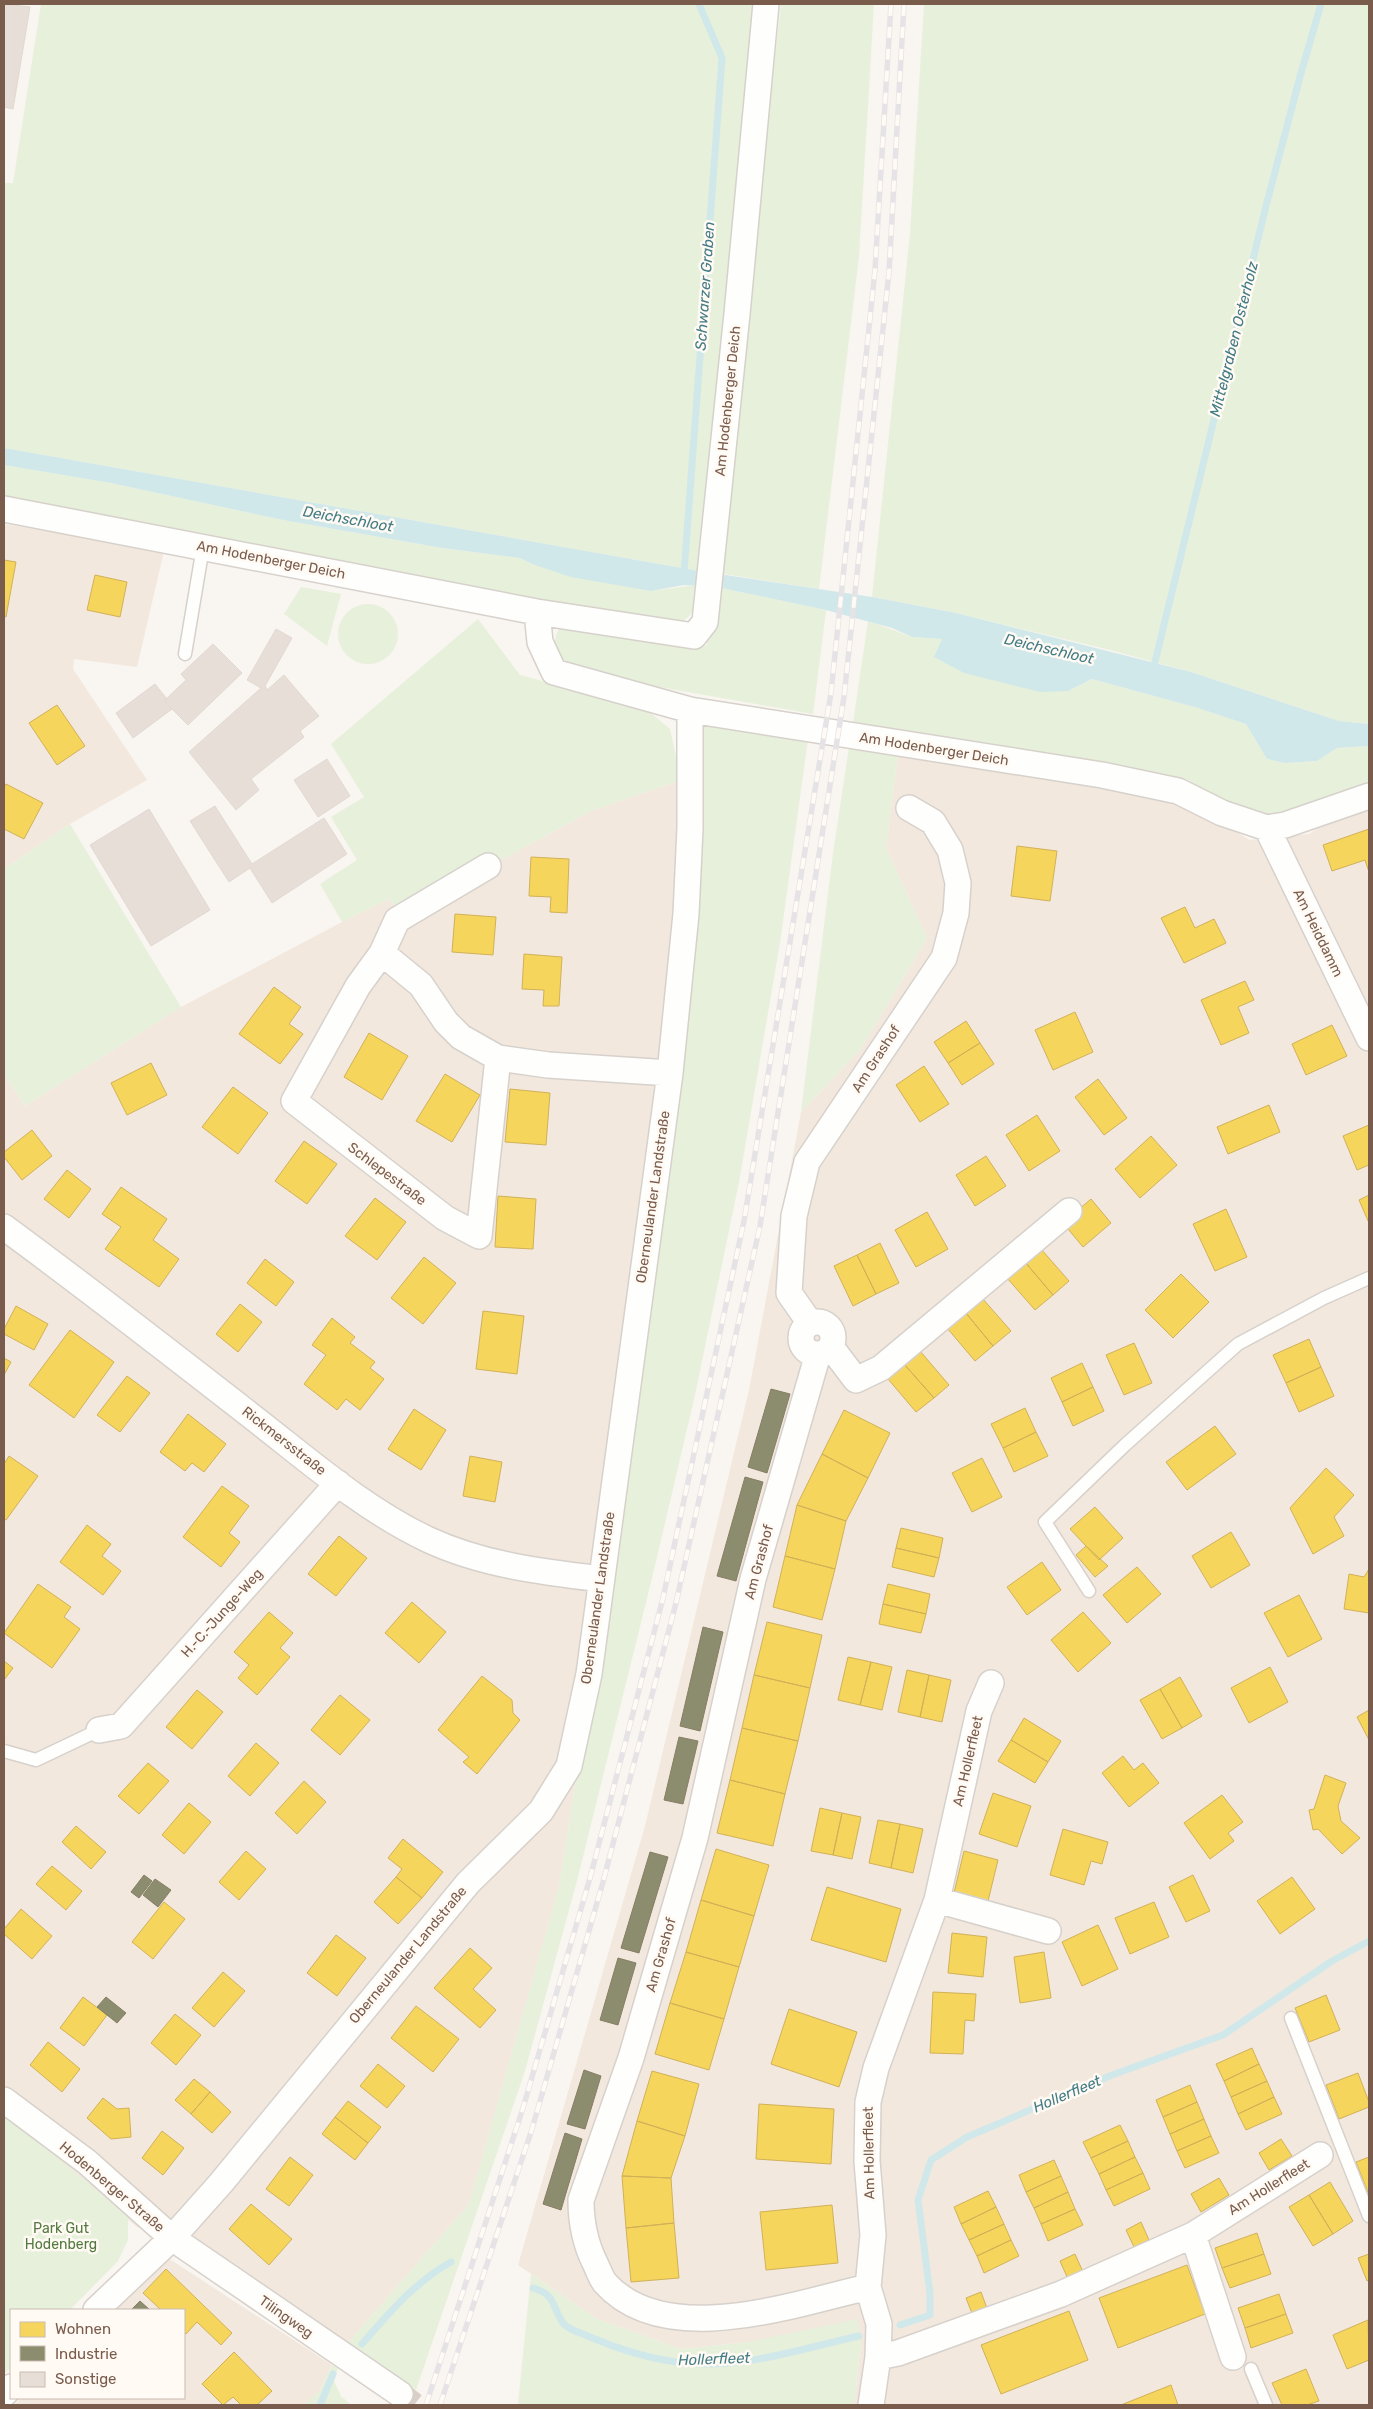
<svg xmlns="http://www.w3.org/2000/svg" width="1373" height="2409" font-family="Rubik,sans-serif">
	<rect width="100%" height="100%" fill="#f9f5f0"/>
	<path fill="#f2e8de" d="M4,524l160,27 -27,116 -63,-8 -1,10 74,111 -77,44 -66,45z
		M898,754l265,45 42,11 44,30 60,-6 23,-15 37,-15v1601h-515l7,-62 -112,-1 -68,7 -84,-30 -79,-54 127,-439 104,-436 52,-278 59,-62 67,-112 -41,-90z
		M681,780l14,48 -88,752 -48,307 -90,317 -122,140 -145,-98 -65,-19 -133,-113v-1040l21,32 156,-99 161,-85 47,-23 11,16 191,-104z
		M168,2258l164,107 -12,25 -16,15h-290l8,-7h162v-88h-71z"/>
	<path fill="#e7f0db" d="M41,4h713l-55,567 -695,-123v-265h9z
		M781,4h93l-15,252 -40,333 -102,-16z
		M924,4h445v720l-30,-3 -148,-49 -81,-22 -154,-37 -84,-16 38,-363z
		M4,465l107,18 172,37 159,28 78,10 12,6 119,27 45,-6 -3,12 6,3c-7,14 -11,20 -26,26 -223,-43 -445,-88 -669,-129z
		M301,587l40,7 -14,52 -43,-32z
		M717,587l109,23 -13,104 -233,-41 -22,-14c-4,-14 -5,-22 4,-34l47,4 97,17z
		M338 634a30 30 0 1 1 60 0a30 30 0 1 1-60 0Z
		M478,619l42,56 126,34 24,20 11,51 -90,31 -191,104 -11,-16 -47,23 -22,-38 37,-24 -26,-43 33,-20 -33,-53z
		M868,621l44,16 31,2 -8,18 133,34 24,-12 106,29 48,16 21,35 18,4 32,-2 20,-13 32,-2v40c-34,11 -73,31 -111,27 -25,-3 -50,-22 -72,-34l-333,-56z
		M710,720l98,19 -28,204 -41,239 -44,213 -41,175 -76,307 -53,194 -109,319 -69,-46 122,-140 90,-317 48,-307 91,-847z
		M849,747l49,7 -12,94 41,90 -67,112 -59,62 32,-259z
		M70,824l111,183 -156,99 -21,-32v-205z
		M4,2114l124,102v24l-10,21 -48,49h-59v57l-7,7z
		M531,2274l66,45 84,30 68,-7 108,-23 4,24 -7,62h-336z
		M332,2365l6,4 -4,12 7,15 10,9h-47l16,-15z"/>
	<path fill="#d0e8ea" d="M4,448l695,123 173,26 84,16 235,59 148,49 30,3v22l-32,2 -20,13 -32,2 -18,-4 -21,-35 -48,-16 -106,-29 -24,12 -28,1 -76,-19 -30,-16 8,-18 -30,-2 -20,-9 -66,-18 -109,-23 -33,-2 -33,6 -80,-14 -39,-13 -12,-6 -78,-10 -159,-28 -172,-37 -107,-18z"/>
	<path fill="#f6d55c" stroke="#d1b158" d="M4,560l12,2 -10,55 -2,-1z
		M95,575l32,7 -7,35 -33,-7z
		M57,705l28,41 -28,19 -28,-42z
		M6,784l37,19 -19,36 -20,-10v-41z
		M1369,829v43l-4,-12 -33,11 -9,-26z
		M1017,846l40,5 -7,50 -39,-5z
		M531,857l38,2 -2,54 -17,-1 1,-15 -22,-1z
		M1185,907l10,21 19,-9 12,24 -42,20 -23,-45z
		M455,914l41,3 -3,38 -41,-3z
		M524,954l38,3 -3,49h-16l1,-16 -22,-1z
		M1245,981l9,19 -16,7 11,26 -28,12 -20,-45z
		M274,987l27,20 -12,17 14,10 -23,30 -41,-30z
		M1075,1012l18,40 -40,18 -18,-40z
		M966,1021l14,22 -32,20 -14,-21z
		M1332,1025l15,31 -41,19 -14,-31z
		M369,1033l39,23 -26,44 -38,-23z
		M980,1043l14,21 -32,21 -14,-22z
		M151,1063l16,32 -40,20 -16,-32z
		M924,1066l25,38 -29,18 -24,-37z
		M445,1074l35,21 -28,47 -36,-21z
		M1098,1079l29,39 -23,17 -29,-38z
		M233,1087l35,26 -30,41 -36,-27z
		M510,1089l40,4 -4,52 -41,-3z
		M1269,1105l11,27 -52,22 -11,-27z
		M1037,1115l23,36 -31,20 -23,-36z
		M1369,1125v40l-12,5 -14,-34z
		M32,1130l20,26 -30,24 -18,-23v-5z
		M1151,1136l26,29 -37,33 -25,-29z
		M304,1141l33,23 -30,40 -32,-23z
		M986,1156l20,30 -31,20 -19,-31z
		M67,1170l24,19 -22,29 -25,-19z
		M121,1187l46,32 -14,21 26,19 -20,28 -54,-38 16,-22 -19,-13z
		M1369,1195v28l-10,-23z
		M498,1196l38,3 -3,50 -38,-2z
		M375,1198l31,24 -29,38 -32,-24z
		M1091,1199l20,24 -28,24 -20,-24z
		M1226,1209l21,48 -32,14 -22,-47z
		M927,1212l21,37 -32,18 -21,-37z
		M880,1243l19,40 -23,11 -19,-39z
		M1041,1249l28,32 -16,14 -28,-33z
		M857,1255l19,39 -23,12 -19,-40z
		M424,1257l32,26 -33,41 -32,-26z
		M265,1259l29,23 -18,24 -29,-23z
		M1025,1262l28,33 -18,15 -28,-32z
		M1181,1274l28,28 -36,36 -28,-28z
		M982,1298l29,33 -18,15 -28,-34z
		M240,1304l22,18 -24,30 -22,-18z
		M16,1306l32,18 -14,26 -30,-16v-5z
		M483,1311l41,5 -7,58 -41,-5z
		M965,1312l28,34 -18,15 -28,-33z
		M332,1318l23,19 -5,6 25,19 -5,6 14,11 -24,31 -14,-11 -9,11 -33,-26 22,-29 -14,-10z
		M70,1330l44,32 -40,56 -45,-33z
		M1309,1339l12,28 -35,16 -13,-28z
		M1134,1343l18,40 -28,12 -18,-40z
		M920,1351l29,34 -15,13 -30,-34z
		M4,1358l7,4 -7,13z
		M1082,1363l11,24 -31,15 -11,-24z
		M904,1364l30,34 -18,14 -28,-33z
		M1321,1367l13,29 -35,16 -13,-29z
		M127,1376l23,17 -30,39 -23,-17z
		M1093,1387l11,24 -31,15 -11,-24z
		M1025,1408l11,24 -33,16 -12,-24z
		M414,1409l32,21 -25,40 -33,-21z
		M844,1410l46,23 -22,45 -46,-24z
		M188,1414l38,30 -22,28 -12,-9 -7,8 -25,-19z
		M1215,1426l21,28 -49,36 -21,-28z
		M1036,1432l12,24 -34,16 -11,-24z
		M822,1454l46,24 -22,43 -49,-16z
		M9,1456l29,20 -32,44 -2,-1v-55z
		M470,1456l32,6 -7,40 -32,-6z
		M982,1458l20,39 -30,15 -20,-39z
		M1326,1468l28,27 -20,22 10,19 -31,18 -23,-46z
		M222,1486l27,20 -20,27 11,9 -19,25 -38,-30z
		M797,1505l49,16 -11,48 -50,-13z
		M1095,1507l28,31 -24,22 -29,-31z
		M87,1525l24,19 -9,12 19,15 -18,24 -43,-33z
		M901,1528l42,10 -4,20 -43,-10z
		M1231,1532l19,33 -39,23 -19,-32z
		M339,1536l28,22 -31,38 -28,-22z
		M1086,1546l22,20 -13,11 -19,-22z
		M896,1548l43,10 -5,19 -42,-10z
		M785,1556l50,13 -13,51 -49,-13z
		M1042,1562l19,28 -34,25 -20,-28z
		M1137,1567l24,27 -34,29 -24,-28z
		M1369,1569v44l-25,-4 5,-35 15,3z
		M38,1584l33,23 -7,10 16,12 -28,39 -48,-35z
		M888,1584l42,10 -4,20 -43,-10z
		M1299,1595l23,44 -34,18 -24,-44z
		M412,1602l34,30 -27,31 -34,-30z
		M883,1604l43,10 -5,19 -42,-9z
		M269,1612l24,21 -13,15 10,9 -33,38 -19,-17 11,-13 -15,-13z
		M1083,1612l28,31 -33,29 -27,-32z
		M767,1622l55,13 -12,53 -56,-13z
		M848,1657l23,5 -11,43 -22,-5z
		M4,1661l9,7 -9,12z
		M871,1662l21,5 -10,43 -22,-5z
		M1270,1667l18,35 -39,21 -18,-35z
		M907,1670l22,5 -9,42 -22,-5z
		M754,1675l56,13 -12,53 -56,-13z
		M929,1675l22,5 -9,42 -22,-5z
		M482,1676l30,24 1,13 7,7 -43,54 -14,-12 6,-5 -31,-27z
		M1180,1677l22,39 -20,12 -22,-39z
		M1160,1689l22,39 -20,11 -22,-39z
		M197,1690l26,22 -31,37 -26,-22z
		M340,1695l30,25 -30,35 -29,-25z
		M1369,1710v30l-12,-23z
		M1024,1718l37,23 -13,21 -37,-22z
		M742,1728l56,13 -13,53 -55,-14z
		M1011,1740l37,22 -13,21 -37,-22z
		M256,1743l23,20 -29,33 -22,-20z
		M1123,1756l11,14 9,-7 16,20 -30,24 -27,-34z
		M148,1763l21,18 -30,33 -21,-18z
		M1325,1775l21,8 -8,23 3,15 19,17 -18,16 -24,-25 -5,1 -4,-20 5,-1z
		M730,1780l55,14 -12,52 -56,-13z
		M304,1781l22,21 -29,32 -22,-21z
		M993,1793l38,13 -14,41 -38,-13z
		M1222,1795l21,27 -15,11 6,8 -24,18 -26,-36z
		M189,1803l22,19 -27,32 -22,-19z
		M820,1808l22,5 -9,42 -22,-4z
		M842,1813l19,4 -9,42 -19,-4z
		M878,1820l22,4 -9,44 -22,-5z
		M900,1824l23,5 -10,44 -22,-5z
		M76,1826l30,26 -15,17 -29,-27z
		M1063,1829l45,13 -6,22 -11,-3 -7,24 -34,-10z
		M403,1839l40,33 -21,26 -26,-21 6,-8 -14,-11z
		M716,1849l53,16 -15,51 -53,-16z
		M246,1851l20,18 -27,31 -20,-18z
		M964,1851l34,9 -10,41 -34,-8z
		M52,1866l30,25 -16,19 -30,-26z
		M1193,1875l17,36 -24,11 -17,-35z
		M396,1877l26,21 -24,26 -24,-22z
		M1292,1877l23,32 -35,25 -23,-33z
		M827,1887l74,22 -15,53 -75,-22z
		M701,1900l53,16 -15,51 -53,-15z
		M164,1902l21,17 -32,40 -21,-17z
		M1154,1902l15,35 -39,17 -15,-36z
		M21,1909l31,27 -20,23 -28,-25v-5z
		M1098,1925l20,44 -36,17 -20,-44z
		M952,1933l35,4 -4,40 -35,-4z
		M336,1935l30,23 -29,38 -30,-23z
		M470,1948l22,20 -19,21 23,21 -16,18 -46,-40z
		M686,1952l53,15 -15,52 -54,-16z
		M1044,1952l7,46 -31,5 -6,-46z
		M223,1972l22,19 -31,36 -22,-19z
		M933,1992l43,2 -2,27 -9,-1 -2,34 -33,-1z
		M1326,1995l14,35 -31,12 -14,-34z
		M83,1997l24,18 -23,31 -24,-18z
		M670,2003l54,16 -15,51 -54,-16z
		M416,2006l43,33 -26,33 -42,-34z
		M789,2009l68,23 -18,55 -68,-23z
		M175,2014l26,21 -25,30 -25,-22z
		M48,2042l32,27 -18,23 -32,-27z
		M1252,2048l7,16 -35,17 -8,-17z
		M378,2064l27,22 -18,22 -27,-22z
		M1259,2064l8,17 -36,16 -7,-16z
		M652,2071l47,13 -14,52 -48,-15z
		M1358,2073l11,29v5l-30,12 -13,-34z
		M194,2079l16,13 -19,22 -16,-14z
		M1267,2081l7,16 -36,17 -7,-17z
		M1190,2085l7,17 -34,15 -7,-17z
		M210,2092l21,20 -19,21 -21,-19z
		M1274,2097l8,17 -36,16 -8,-16z
		M103,2098l14,11 12,-1 2,29 -20,2 -24,-21z
		M348,2101l33,26 -13,16 -33,-26z
		M1197,2102l7,17 -34,15 -7,-17z
		M759,2104l75,5 -3,55 -75,-5z
		M335,2117l33,26 -13,17 -33,-26z
		M1204,2119l7,17 -34,15 -7,-17z
		M637,2121l48,15 -14,42 -49,-2z
		M1120,2125l8,16 -37,17 -8,-16z
		M162,2131l22,17 -21,27 -21,-17z
		M1211,2136l8,17 -34,15 -8,-17z
		M1281,2139l11,17 -23,14 -10,-17z
		M1128,2141l7,16 -36,17 -8,-16z
		M290,2157l23,18 -24,31 -23,-17z
		M1135,2157l8,16 -37,17 -7,-16z
		M1369,2157v38l-13,-33z
		M1054,2160l7,16 -35,16 -7,-17z
		M1143,2173l7,16 -36,17 -8,-16z
		M622,2176l49,2 3,45 -48,5z
		M1061,2176l7,16 -34,16 -8,-16z
		M1219,2178l10,17 -28,17 -10,-18z
		M1330,2182l23,39 -20,13 -24,-39z
		M988,2191l8,16 -35,17 -7,-17z
		M1068,2192l7,17 -34,15 -7,-16z
		M1309,2195l24,39 -20,12 -24,-39z
		M251,2204l41,35 -23,26 -40,-36z
		M832,2205l6,58 -72,7 -6,-58z
		M996,2207l8,17 -35,16 -8,-16z
		M1075,2209l8,16 -35,16 -7,-17z
		M1141,2222l8,18 -15,7 -8,-17z
		M674,2223l5,55 -48,4 -5,-54z
		M1004,2224l7,16 -34,16 -8,-16z
		M1257,2233l7,21 -42,14 -7,-20z
		M1011,2240l8,16 -35,17 -7,-17z
		M1075,2254l8,18 -15,7 -8,-18z
		M1264,2254l7,20 -41,14 -8,-20z
		M1369,2254v26l-2,1 -9,-23z
		M1187,2265l18,49 -87,34 -19,-50z
		M166,2269l66,64 -11,12 -24,-23 -11,12 -2,-2v-22h-23l-18,-17z
		M981,2292l7,19 -15,5 -7,-18z
		M1279,2294l7,20 -41,14 -7,-20z
		M1069,2311l19,49 -87,34 -20,-49z
		M1286,2314l7,19 -42,15 -6,-20z
		M1368,2320l1,40 -22,9 -14,-34z
		M234,2352l38,39 -15,14h-16l-8,-8 -10,8 -21,-21z
		M1306,2369l13,32 -12,4h-25l-10,-22z
		M1171,2385l7,20h-57z"/>
	<path fill="#8c8c6e" stroke="#877e64" d="M771,1389l19,5 -23,79 -19,-6z
		M745,1477l18,5 -27,99 -19,-5z
		M703,1627l20,5 -23,99 -20,-5z
		M679,1737l19,4 -15,63 -19,-4z
		M650,1852l18,5 -29,96 -18,-5z
		M144,1875l8,6 -13,17 -8,-6z
		M155,1879l16,11 -13,17 -15,-12z
		M618,1958l18,5 -18,62 -18,-5z
		M106,1997l20,16 -9,10 -20,-16z
		M584,2070l17,6 -16,53 -18,-5z
		M565,2133l17,6 -21,71 -18,-6z
		M140,2301l10,9h-19z"/>
	<g fill="none" stroke-linecap="round" stroke-linejoin="round">
		<path stroke="#d0e8ea" stroke-width="7" d="M684,573l38,-515 -23,-54
			M1153,670l113,-464 35,-133 20,-69
			M533,2288c23,7 18,17 30,35 4,5 14,9 20,11 32,14 68,26 103,29 57,6 118,-15 173,-27
			M900,2325l30,-10v-22l-12,-93 13,-40 36,-23 145,-62 111,-40 109,-74 37,-20
			M362,2344c27,-31 53,-62 89,-82
			M320,2405l13,-31"/>
	</g>
	<path fill="#e6ded7" stroke="#e2d8d2" d="M4,4l26,3 -17,102 -9,-2z
		M276,629l16,9 -27,48 2,4 17,-15 35,41 -19,15 4,6 -53,42 8,11 -23,20 -47,-58 72,-64 -14,-8z
		M213,644l29,29 -54,52 -24,-24 22,-21 -5,-6z
		M155,684l12,15 -3,2 8,8 -39,29 -17,-25z
		M327,759l23,37 -32,21 -24,-37z
		M215,806l37,58 72,-46 23,36 -75,49 -22,-35 -21,14 -39,-61z
		M149,809l61,101 -59,36 -61,-101z"/>
	<g fill="none" stroke-linecap="round" stroke-linejoin="round">
		<path stroke="#d9cfc7" stroke-width="25" stroke-dasharray="25 12" stroke-linecap="butt" d="M400,2394l14,11"/>
		<g stroke="#d7d1cb" stroke-width="15">
			<path id="service" d="M185,654l18,-107
				M1089,1591l-44,-69 80,-77 113,-101 86,-46 45,-20
				M4,1751l32,9 63,-30
				M1291,2018l78,198
				M1251,2369l15,36"/>
		</g>
		<g stroke="#d7d1cb" stroke-width="28">
			<path id="minor" d="M4,509l533,103 157,24 11,-14 32,-308 29,-310
				M537,612l3,30 14,30 136,38 412,65 76,16 44,22 45,15 18,-3 84,-29
				M1267,828l102,210
				M488,866l-91,54 -15,33 -24,33 -64,115 151,117 34,18 19,-178
				M382,953l39,32 25,37 15,15 37,21 50,7 122,8
				M4,1227c83,61 164,124 246,188 57,44 113,94 179,125 54,25 114,32 172,39
				M801 1338a16 16 0 1 1 32 0a16 16 0 1 1-32 0Z
				M810,1323l-21,-30 5,-77 13,-54 137,-204 12,-45 2,-30 -8,-33 -17,-28 -24,-14
				M831,1347l25,33 25,-12 188,-157
				M818,1354l-65,225 -58,259 -64,220 -50,142c0,22 4,43 14,63 3,6 6,15 10,20 60,67 189,21 263,4
				M99,1730l22,-4 217,-243
				M937,1900l111,31
				M4,2100l83,62 85,76 228,156
				M1193,2235l40,122
				M96,2310l76,-72 49,-55 247,-300 73,-72 28,-45 20,-92 81,-601 16,-159 4,-86v-118
				M878,2357l20,-4 163,-59 132,-59 127,-80
				M4,2394l7,-7
				M871,2405l7,-48 1,-33 -11,-37 5,-52 -6,-74 1,-59 8,-34 61,-168 42,-189 12,-28"/>
		</g>
		<use href="#service" stroke="#fefefd" stroke-width="12"/>
		<use href="#minor" stroke="#fefefd" stroke-width="25"/>
		<g stroke="#e6e3e7" stroke-width="5.5">
			<path id="rail" d="M426,2405l97,-297 67,-230 73,-280 81,-377 87,-528 44,-423 16,-266
				M440,2405l92,-276 71,-247 73,-279 84,-377 84,-529 45,-425 15,-268"/>
		</g>
		<use href="#rail" stroke="#fffaf3" stroke-width="4" stroke-dasharray="11" stroke-linecap="butt"/>
	</g>
	<g text-anchor="middle" dominant-baseline="central" stroke-width="5" stroke-linejoin="round" paint-order="stroke">
		<g font-size="14" fill="#7a5c4d" stroke="#fffaf3">
			<text transform="translate(728 401) rotate(-84)">Am Hodenberger Deich</text>
			<text transform="translate(271 560) rotate(11)">Am Hodenberger Deich</text>
			<text transform="translate(934 749) rotate(9)">Am Hodenberger Deich</text>
			<text transform="translate(1318 933) rotate(64)">Am Heiddamm</text>
			<text transform="translate(876 1059) rotate(-57)">Am Grashof</text>
			<text transform="translate(387 1174) rotate(37)">Schlepestraße</text>
			<text transform="translate(653 1197) rotate(-82)">Oberneulander Landstraße</text>
			<text transform="translate(284 1441) rotate(38)">Rickmersstraße</text>
			<text transform="translate(759 1562) rotate(-75)">Am Grashof</text>
			<text transform="translate(598 1598) rotate(-82)">Oberneulander Landstraße</text>
			<text transform="translate(222 1613) rotate(-48)">H.-C.-Junge-Weg</text>
			<text transform="translate(968 1761) rotate(-77)">Am Hollerfleet</text>
			<text transform="translate(408 1955) rotate(-50)">Oberneulander Landstraße</text>
			<text transform="translate(661 1955) rotate(-74)">Am Grashof</text>
			<text transform="translate(869 2153) rotate(-91)">Am Hollerfleet</text>
			<text transform="translate(112 2187) rotate(40)">Hodenberger Straße</text>
			<text transform="translate(1269 2187) rotate(-32)">Am Hollerfleet</text>
			<text transform="translate(286 2317) rotate(35)">Tilingweg</text>
		</g>
		<g font-size="14" fill="#537a41" stroke="#fffaf3">
			<text x="61" y="2228">Park Gut<tspan x="61" dy="16">Hodenberg</tspan></text>
		</g>
		<g font-size="15" font-style="italic" fill="#437c86" stroke="#fffaf3">
			<text transform="translate(705 286) rotate(-86)">Schwarzer Graben</text>
			<text transform="translate(1234 339) rotate(-76)">Mittelgraben Osterholz</text>
			<text transform="translate(348 519) rotate(10)">Deichschloot</text>
			<text transform="translate(1049 649) rotate(13)">Deichschloot</text>
			<text transform="translate(1067 2094) rotate(-23)">Hollerfleet</text>
			<text transform="translate(714 2359) rotate(-2)">Hollerfleet</text>
		</g>
	</g>
	<rect width="1373" height="2409" fill="none" stroke="#7a5c4d" stroke-width="10"/>
	<rect x="10" y="2309" width="175" height="90" fill="#fffaf3" stroke="#cabbb1"/>
	<rect x="20" y="2322" width="25" height="15" fill="#f6d55c" stroke="#cabbb1"/>
	<text x="55" y="2334" font-size="15" fill="#7a5c4d">Wohnen</text>
	<rect x="20" y="2346" width="25" height="15" fill="#8c8c6e" stroke="#cabbb1"/>
	<text x="55" y="2359" font-size="15" fill="#7a5c4d">Industrie</text>
	<rect x="20" y="2372" width="25" height="15" fill="#e6ded7" stroke="#cabbb1"/>
	<text x="55" y="2384" font-size="15" fill="#7a5c4d">Sonstige</text>
</svg>
